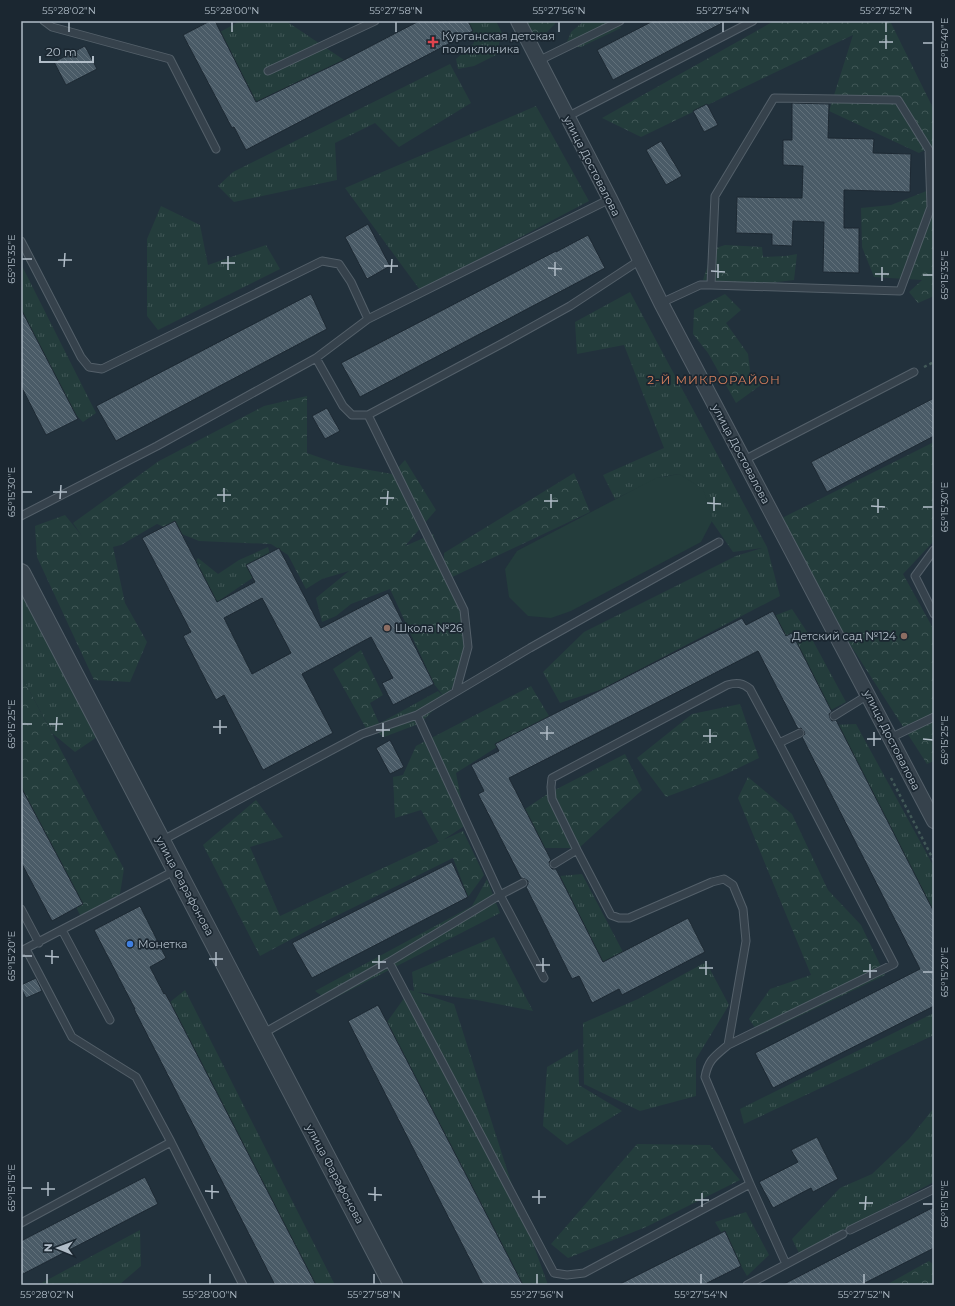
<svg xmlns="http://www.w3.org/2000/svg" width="955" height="1306" font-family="Montserrat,sans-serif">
	<defs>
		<pattern id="grass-tufts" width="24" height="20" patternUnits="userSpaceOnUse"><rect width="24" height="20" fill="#243d3c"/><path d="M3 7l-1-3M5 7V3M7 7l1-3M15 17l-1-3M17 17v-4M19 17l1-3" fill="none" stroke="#415757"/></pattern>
		<pattern id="forest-crowns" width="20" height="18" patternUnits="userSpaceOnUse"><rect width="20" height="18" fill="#243d3c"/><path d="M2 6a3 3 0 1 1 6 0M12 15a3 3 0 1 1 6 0" fill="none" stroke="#415757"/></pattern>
		<pattern id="building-back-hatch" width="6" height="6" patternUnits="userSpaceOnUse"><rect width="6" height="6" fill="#4a5b67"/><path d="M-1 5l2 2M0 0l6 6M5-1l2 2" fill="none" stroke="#62717b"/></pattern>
	</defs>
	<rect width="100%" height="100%" fill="#22313c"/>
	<path fill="url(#grass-tufts)" d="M240,21h46l58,39 -88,42 -36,-70z
		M467,21h29l6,12 -6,22 -22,11 -16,3 -2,-10 18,-16z
		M584,21h33l4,7 -40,19h-16l6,-15z
		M450,64l21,39 -72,44 -24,-24 -40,20 2,37 -103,22 -16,-16 15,-14z
		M536,106l53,95 -169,89 -75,-102z
		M161,206l39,19 8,40 58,-20 14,24 -122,61 -11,-14v-77z
		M21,264l75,149 -13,9 -7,-7 -55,-106z
		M630,292l137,255 13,49 -180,94 -40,13 -17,-31 41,-40 152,-76 26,-8 -29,4 -54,-78 -18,3 -46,22 -12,-24 61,-27 -40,-103 -47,9 -2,-32z
		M268,547l5,17 -56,38 -21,-41 2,-3 20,16 21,-14z
		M24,593l76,142 -25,17 -23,-19 -31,-58v-80z
		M792,609l21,32 33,61 -15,8 -60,-93z
		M438,691l7,7 -24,25 -37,14 -13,-9z
		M856,724l78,143v45l-100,-187z
		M582,874l41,78 -20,10 -43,-86z
		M487,879l13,34 -171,88 -14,-10 157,-85z
		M494,937l39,74 -56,-11 -60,-8 37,12 56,175 38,106h-25l-136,-263 23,-32 4,1 -2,-19z
		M706,962l23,43 -33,54v37l-56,15 -56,-27 -1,-61 55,-24z
		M185,990l150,295h-19l-146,-283z
		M934,1013v22l-190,89 -4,-15z
		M578,1049l1,36 43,26 -55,34 -24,-19 4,-59z
		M934,1108v74l-135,71 -7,-14 48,-51 32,-14 37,-35z
		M746,1212l23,43 -22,21 -32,-54z
		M140,1230l1,36 -22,19h-81z"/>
	<path fill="url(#forest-crowns)" d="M519,21h36v3l-23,23z
		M774,21h116l44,89v72l-7,-9 -2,-22 2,-2 -8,4 -90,-42 24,-76 -212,102 -39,-19z
		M934,188v108l-16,7 -9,-11 13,-12 -48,-3 -12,-30 -1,-39 30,-3z
		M725,245l37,2 1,10 23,-1 11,-2 -3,26 -57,7 -34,-7 10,-31z
		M725,294l16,16 -15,13 22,31 3,24 21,-1 -36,26 -28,-50 -15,-19 1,-24z
		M307,396v57l34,12 51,9 13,-14 31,50 -31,36 28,-12 11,35v-16l130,-80 16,39 -142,67 22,48 -8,46 -17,25 -11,-14 -44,-95 -39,15 -15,12 -14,6 -6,-24 33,-27 -27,8 -16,10 -18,-34 -17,-11 -72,-3 -42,-17 -36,21 -8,2 12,56 22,39 -17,40 -36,-2 -57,-123 -2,-31 30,-11 17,21 -9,-13 86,-62 105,-55z
		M934,442v99l-31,33 31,56v131l-7,3 -155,-241z
		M361,650l22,45 -13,8 9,20 -12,7 -34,-61z
		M21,675l103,194 -6,37 -36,13 -61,-123z
		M531,686l18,30 -52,31 -41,26 10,52 -23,15 20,-9 21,44 -16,22 -15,-39 -141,70 -52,28 -57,-111 53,-45 27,37 -33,10 30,69 159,-74 -18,-32 -26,8 -2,-41 10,-2 13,-29z
		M740,704l19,54 -37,18 -56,21 -29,-39 55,-44z
		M625,754l17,36 -63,58h-34l-20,-39 24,-16z
		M748,777l44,37 36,76 33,35 24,50 -125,60 -11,-16 21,-30 41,-14 -73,-177z
		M637,1144l73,1 30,35 -94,47 -78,31 -17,-14z
		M929,1261l5,4v20h-48z"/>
	<path fill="#243d3c" d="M679,474l24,15 10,30 -12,23 -130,69 -20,7 -23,-2 -19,-19 -4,-28 12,-18 139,-73z"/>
	<path fill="url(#building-back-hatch)" stroke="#1d2933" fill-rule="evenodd" d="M210,21h5l41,81 88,-42 75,-39h49l5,10 -227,119 -12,-23 -2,1 -49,-93z
		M653,21h73l-113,59 -16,-30z
		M85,46l12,23 -31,16 -12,-23z
		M792,103l37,1 -1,34 46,1 -1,14 38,1 -1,38 -66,-2v38h15v45l-36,-1 1,-50 -31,-1 -1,25 -20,-1v-11l-36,-1 1,-36 65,1 1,-32 -20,-1v-25h9z
		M707,104l11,21 -14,7 -11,-21z
		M661,141l21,35 -16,9 -20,-35z
		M368,224l22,42 -23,13 -22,-42z
		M588,235l17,33 -245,129 -19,-34 215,-112v1z
		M311,294l16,35 -211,112 -20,-35z
		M21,309l57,110 -32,16 -25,-49z
		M934,398v38l-107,56 -16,-30z
		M327,408l13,23 -15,8 -13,-23z
		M175,521l42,81 38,-20 -9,-17 33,-17 42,80 67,-35 46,91 -41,21 -11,-22 11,-5 -22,-41 -69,37 31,59 -70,37 -39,-75 -8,5 -33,-64 8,-4 -49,-94zM262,598l29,55 -39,21 -28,-56z
		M773,611l13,25 6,-3 40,79 -3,2 1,4 2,3 4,-1 98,192v94l-161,82 -18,-35 165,-84 -118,-232 3,-3 -1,-3 -3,-3 -3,1 -40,-78 -249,127 42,82 -2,2 1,4 2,3h4l47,93 85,-44 17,34 -83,43 -3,-6 -27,14 -13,-27 -7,3 -46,-92 2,-3v-3l-3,-2 -4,-1 -43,-84 6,-3 -13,-26 28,-14 -4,-7 247,-126 4,7z
		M390,740l14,27 -14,7 -14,-26z
		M21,787l62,117 -31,17 -31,-59z
		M452,862l16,35 -156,81 -20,-35z
		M140,906l26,52 -16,9 14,27 1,-1 5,9 146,283h-41l-141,-276h1l-41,-79z
		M36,978l6,13 -16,7 -5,-10v-3z
		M378,1005l9,17 136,263h-40l-135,-264z
		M817,1137l21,42 -25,13 -2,-4 -38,20 -14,-26 39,-20 -7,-12z
		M145,1177l13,27 -137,71v-34z
		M934,1207v41l-73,37h-79z
		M725,1231l16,35 -38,19h-85z"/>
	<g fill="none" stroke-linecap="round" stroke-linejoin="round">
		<g stroke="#54606a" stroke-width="9">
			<path id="service" d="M44,21l8,6 118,32 46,90
				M538,61l82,-40
				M268,71l107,-50
				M567,117l186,-96
				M21,241l60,116 8,10 13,2 220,-108 17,3 12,18 17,37
				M661,303l39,-18h11l189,6 31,-84 -2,-57 -31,-50 -124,-2 -59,98 -4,89
				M316,358l27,48 9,9h16l137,-73 65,-36 70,-46
				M368,415l96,195 4,37 -12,44
				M744,460l170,-88
				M21,516l136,-70 159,-88 52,-39 242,-120
				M934,550l-19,26 19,38
				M417,715l113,-67 189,-106
				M834,716l34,-21
				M890,738l44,-21
				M779,743l115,221 -166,81c-13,11 -20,15 -23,32l45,107 36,80
				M161,841l201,-107 55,-19 83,180 44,83
				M577,850l34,65 8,3h10l83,-36 12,-3 9,6 10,24 3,32 -18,104
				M554,864l23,-14 -25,-51 -1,-12 1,-9 175,-93c10,-3 16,-2 23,4l29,54 21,-10
				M21,909l18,34
				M62,930l48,90
				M26,949l46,88 64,40 35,65 72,143
				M21,951l155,-81
				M389,962l165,311 13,2 17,-2 166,-89
				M262,1034l127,-72 111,-67 23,-12
				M21,1223l150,-81
				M850,1230l84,-41
				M747,1285l96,-51"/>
		</g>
		<g stroke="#54606a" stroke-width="16">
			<path id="minor" d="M518,21l92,178 51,104 273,518"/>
		</g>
		<g stroke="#54606a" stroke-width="20">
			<path id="tertiary" d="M21,573l372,712"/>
		</g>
		<path stroke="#425958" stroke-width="2.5" stroke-dasharray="3 3" stroke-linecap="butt" d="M924,367l10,-5
			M891,778l43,83"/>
		<use href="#service" stroke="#36424c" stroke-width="7"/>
		<use href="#minor" stroke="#36424c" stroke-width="14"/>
		<use href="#tertiary" stroke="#36424c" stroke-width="18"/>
	</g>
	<path fill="none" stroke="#b1bdc8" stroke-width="1.5" d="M69,32v-10M232,32v-10M396,32v-10M559,32v-10M723,32v-10M886,32v-10M879,42h14M923,43h10M886,49v-14M22,259h10M58,260h14M221,263h14M384,266h14M64,267l1,-14M548,268l14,1M228,270v-14M711,271l14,1M391,273l1,-14M875,274h14M923,275h10M555,276v-14M718,278v-14M882,281v-14M22,492h10M53,492h14M217,495h14M380,498h14M60,499l1,-14M544,501h14M224,502v-14M707,503l14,1M387,505l1,-14M871,506l14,1M923,507h10M551,508v-14M714,511v-14M878,513v-14M22,724h10M49,724h14M213,727h14M376,730h14M56,731l1,-14M540,733h14M220,734v-14M703,736h14M383,737v-14M867,739h14M923,739l10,1M547,740v-14M710,743v-14M874,746v-14M22,956h10M45,956l14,1M209,959h14M372,962h14M52,964v-14M536,965h14M216,966v-14M699,968h14M379,969v-14M863,971h14M543,972v-14M923,972h10M706,975v-14M870,978v-14M22,1188h10M41,1189h14M205,1191l14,1M368,1194l14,1M48,1196v-14M532,1197h14M212,1199v-14M695,1200h14M375,1201v-14M859,1203h14M539,1204v-14M923,1204h10M702,1207v-14M865,1210l1,-14M47,1284v-10M210,1284v-10M374,1284v-10M537,1284v-10M701,1284v-10M864,1284v-10"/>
	<path fill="#e0444e" stroke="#1b2731" stroke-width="1.5" d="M431 36h4v4h4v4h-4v4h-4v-4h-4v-4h4z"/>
	<g fill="#8d6e63" stroke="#1b2731" stroke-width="1.5">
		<circle cx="387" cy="628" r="4"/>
		<circle cx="904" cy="636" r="4"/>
	</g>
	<circle fill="#3f7fe0" stroke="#1b2731" stroke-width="1.5" cx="130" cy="944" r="4"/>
	<g text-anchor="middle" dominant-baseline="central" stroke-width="3.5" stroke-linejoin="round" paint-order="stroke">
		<g font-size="11" fill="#b1bdc8" stroke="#1b2731" text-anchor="start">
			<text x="442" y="36">Курганская детская<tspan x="442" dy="13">поликлиника</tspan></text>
			<text x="395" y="628">Школа №26</text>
			<text x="896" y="636" text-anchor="end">Детский сад №124</text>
			<text x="138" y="944">Монетка</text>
		</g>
		<g font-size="11" fill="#b1bdc8" stroke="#1b2731">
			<text transform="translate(592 166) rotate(63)">улица Достовалова</text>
			<text transform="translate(741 454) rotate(62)">улица Достовалова</text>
			<text transform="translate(892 740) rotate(63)">улица Достовалова</text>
			<text transform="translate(185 886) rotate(62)">улица Фарафонова</text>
			<text transform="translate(335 1174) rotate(62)">улица Фарафонова</text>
		</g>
		<g font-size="12" letter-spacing="1" fill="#d6805e" stroke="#1b2731">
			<text x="714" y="379">2-Й МИКРОРАЙОН</text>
		</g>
	</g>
	<rect width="955" height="1306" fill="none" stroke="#1b2731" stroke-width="44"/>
	<g transform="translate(58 1248) rotate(271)" stroke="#1b2731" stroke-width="3" paint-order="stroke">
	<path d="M0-3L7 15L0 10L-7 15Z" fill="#b1bdc8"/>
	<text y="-6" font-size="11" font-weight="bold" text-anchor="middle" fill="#b1bdc8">N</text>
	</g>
	<path d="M40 56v6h53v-6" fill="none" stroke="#b1bdc8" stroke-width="2"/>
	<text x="46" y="56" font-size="12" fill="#b1bdc8" stroke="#1b2731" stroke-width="3" paint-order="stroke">20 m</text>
	<rect x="22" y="22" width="911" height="1262" fill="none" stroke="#b1bdc8" stroke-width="1.5"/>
	<g font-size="10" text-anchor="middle" fill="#b1bdc8">
		<text x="69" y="14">55°28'02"N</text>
		<text x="232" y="14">55°28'00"N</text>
		<text x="396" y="14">55°27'58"N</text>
		<text x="559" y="14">55°27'56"N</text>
		<text x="723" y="14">55°27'54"N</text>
		<text x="886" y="14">55°27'52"N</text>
		<text transform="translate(944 43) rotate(-90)" y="4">65°15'40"E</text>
		<text transform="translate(11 259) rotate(-90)" y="4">65°15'35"E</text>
		<text transform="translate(944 275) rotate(-90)" y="4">65°15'35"E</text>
		<text transform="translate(11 492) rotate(-90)" y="4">65°15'30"E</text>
		<text transform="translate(944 507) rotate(-90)" y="4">65°15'30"E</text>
		<text transform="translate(11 724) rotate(-90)" y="4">65°15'25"E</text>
		<text transform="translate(944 740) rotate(-90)" y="4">65°15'25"E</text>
		<text transform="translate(11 956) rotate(-90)" y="4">65°15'20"E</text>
		<text transform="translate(944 972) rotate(-90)" y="4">65°15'20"E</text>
		<text transform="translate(11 1188) rotate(-90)" y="4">65°15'15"E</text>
		<text transform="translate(944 1204) rotate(-90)" y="4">65°15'15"E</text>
		<text x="47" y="1298">55°28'02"N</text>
		<text x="210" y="1298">55°28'00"N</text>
		<text x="374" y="1298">55°27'58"N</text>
		<text x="537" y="1298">55°27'56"N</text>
		<text x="701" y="1298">55°27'54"N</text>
		<text x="864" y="1298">55°27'52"N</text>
	</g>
</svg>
